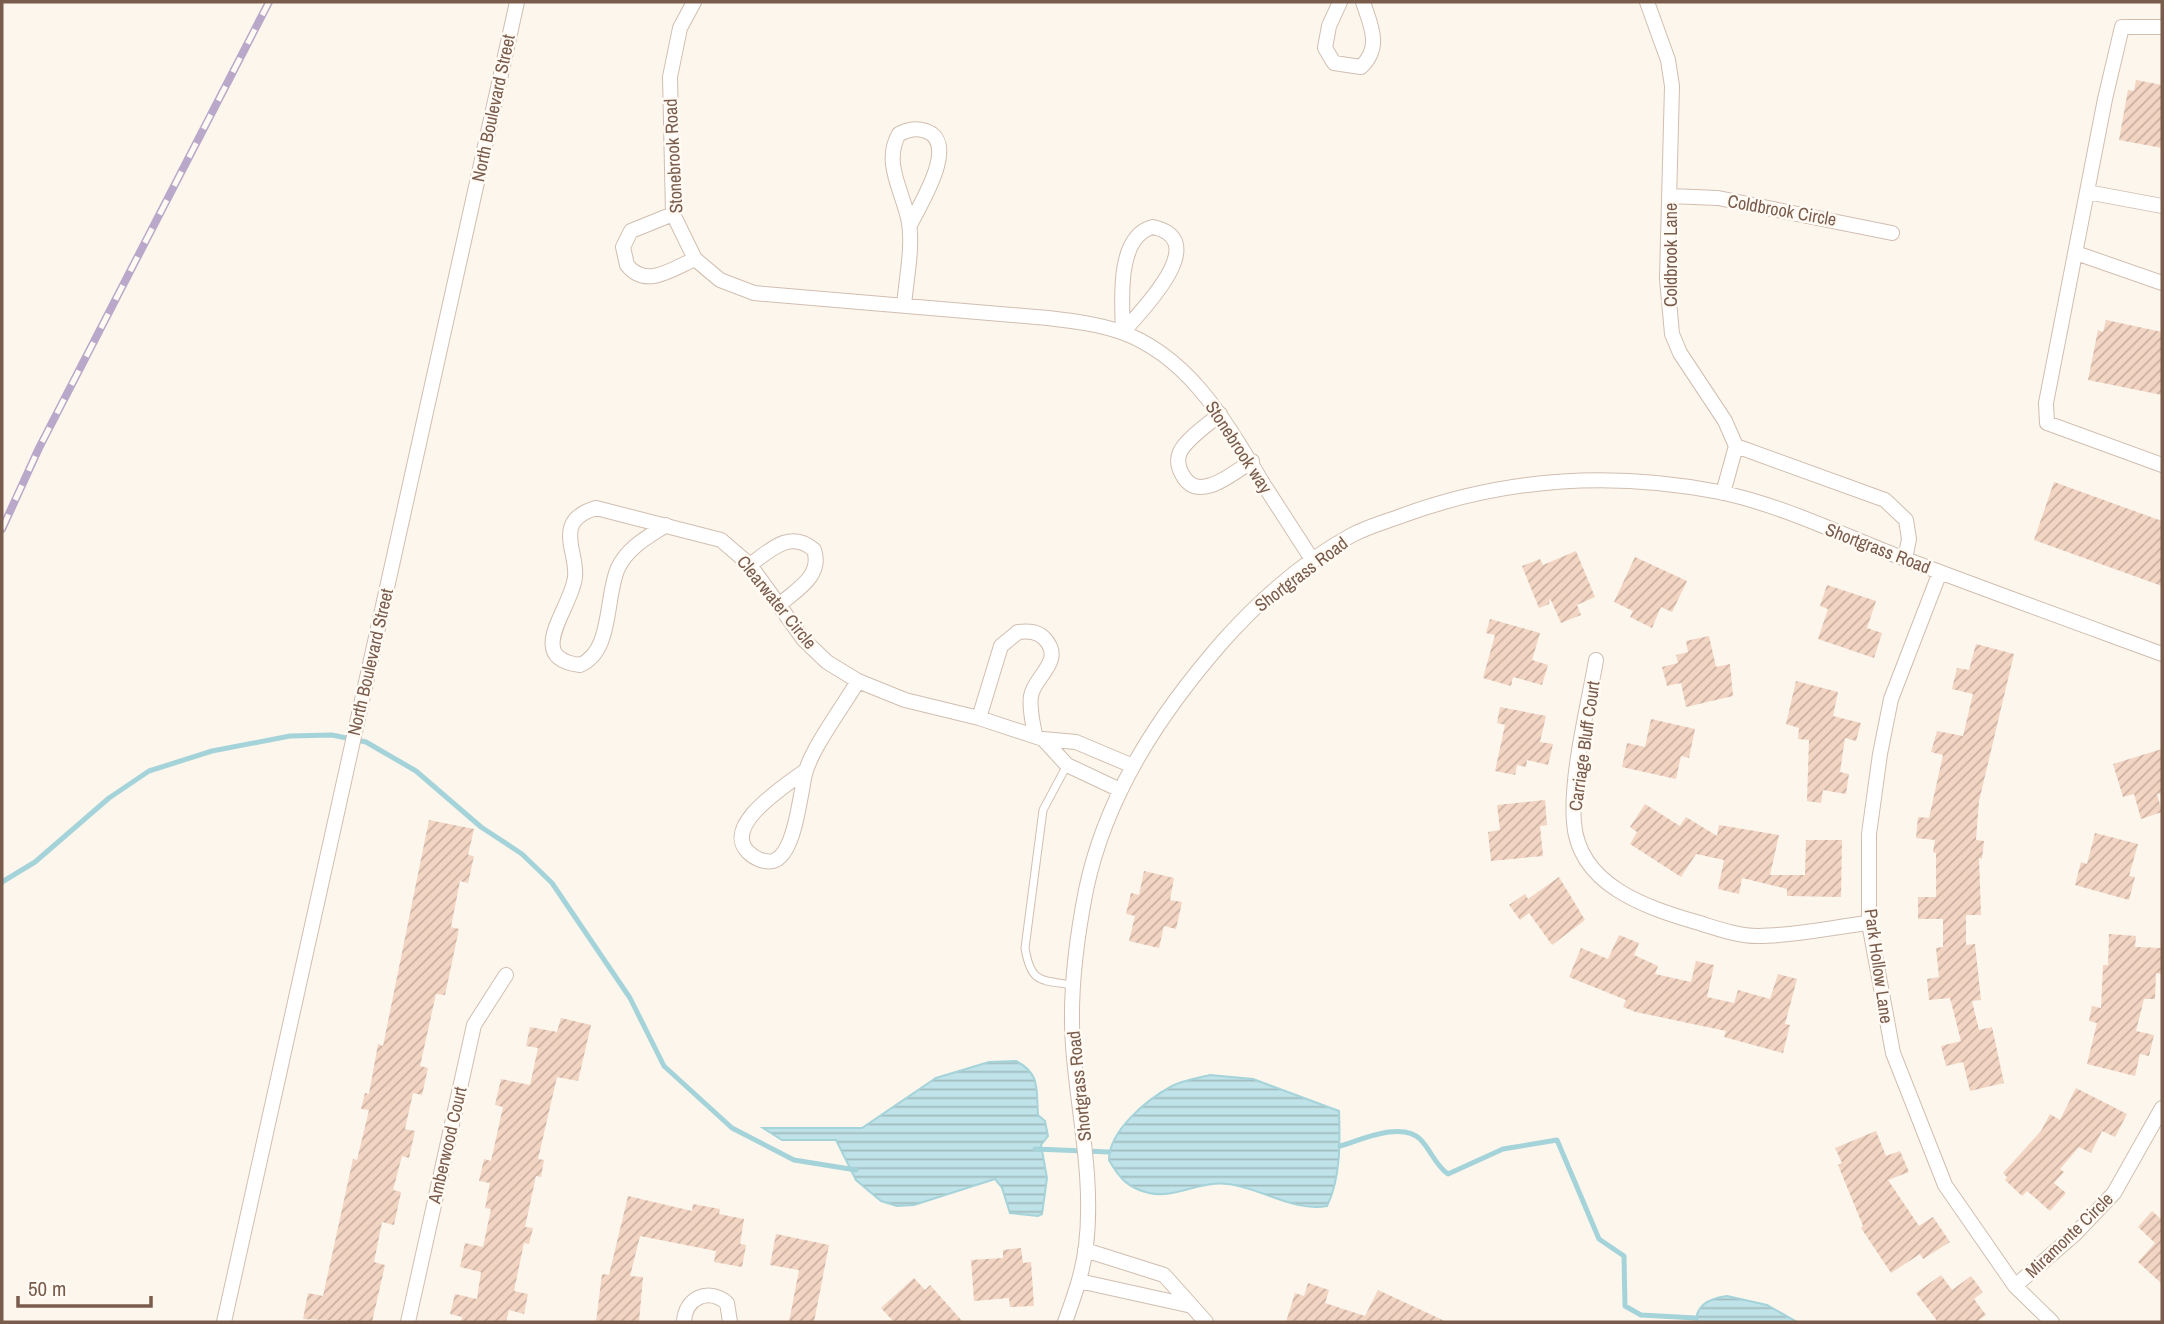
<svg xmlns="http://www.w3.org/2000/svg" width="2164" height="1324" font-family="'Archivo Narrow',sans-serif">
	<defs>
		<pattern id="water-rules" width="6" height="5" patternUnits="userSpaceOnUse" patternTransform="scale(1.75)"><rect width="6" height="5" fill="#bfe3e8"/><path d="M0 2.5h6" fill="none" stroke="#a0bbbe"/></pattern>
		<pattern id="building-hatch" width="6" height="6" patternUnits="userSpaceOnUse" patternTransform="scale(1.75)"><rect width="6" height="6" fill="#f3d5c3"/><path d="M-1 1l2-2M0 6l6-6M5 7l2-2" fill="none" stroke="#cab0a1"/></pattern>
	</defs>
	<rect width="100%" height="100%" fill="#fdf6ec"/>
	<path fill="url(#water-rules)" stroke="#a5d3da" stroke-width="2" d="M1016,1061c25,13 20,28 22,54l7,6 3,15 -7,9 6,33 -5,36 -4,2 -28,-3 -8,-25 -7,-9 -81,26 -17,1 -16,-5 -25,-21 -20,-40h-54l-19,-12h99l74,-50 53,-16z
		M1210,1075l43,4 86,32c1,30 2,67 -12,95 -34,6 -66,-18 -99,-22 -27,-4 -53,15 -79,9 -21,-5 -30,-15 -40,-33 0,-30 39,-61 63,-74 11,-6 26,-8 38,-11z
		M1727,1296l40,9 30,17h-101c0,-18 15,-24 31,-26z"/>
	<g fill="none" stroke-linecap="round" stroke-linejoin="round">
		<path stroke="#a5d3da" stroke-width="5" d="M2,882l33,-20 74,-64 40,-27 63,-20 78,-15 42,-1 34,7 50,29 65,56 41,27 30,29 78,115 34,68 68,62 62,32 62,10
			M1340,1146c21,-6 61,-25 80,-7 11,11 15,26 28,35l55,-25 54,-9 42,99 25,17 1,50 16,9 55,3
			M1035,1149l74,3"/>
	</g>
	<path fill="url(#building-hatch)" d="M2136,80l26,5v63l-43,-8 9,-50 6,1z
		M2106,320l56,12v63l-74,-15 10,-50 5,2z
		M2054,482l108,39v65l-128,-46z
		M1576,551l19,46 -18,8 4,10 -20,8 -11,-25 -1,6 -10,4 -17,-42 18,-7 3,6z
		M1635,557l52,24 -15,31 -11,-5 -9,21 -22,-11 3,-6 -19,-9z
		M1827,585l49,16 -9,27 15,5 -8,25 -56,-19 10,-30 -8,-3z
		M1490,619l50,14 -8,27 16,5 -6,20 -29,-8 -2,9 -28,-8 12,-43 -9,-2z
		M1709,636l7,31 14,-3 3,32 -47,11 -5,-24 -14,3 -5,-19 16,-4 -2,-8 12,-3 -2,-11z
		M1976,644l38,10 -35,147 -3,39 8,1 -2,18 -3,-1 2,57h-15v30l9,-1 6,56 -9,1 7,29 13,-3 12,56 -34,8 -7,-29 -17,4 -5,-20 20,-5 -11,-43 -21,2 -2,-21 12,-2 -3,-29 7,-1v-28h-25v-22h18v-44l-3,-1 2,-12 -19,-2 2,-21 11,1 14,-63 -12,-3 6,-21 26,5 10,-42 -21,-5 5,-21 12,2z
		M1796,681l42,11 -5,24 28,7 -5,18 -11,-3 -5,34 9,2 -3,20 -23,-4 -2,13 -14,-2 2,-61 -11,-1 1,-11 -13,-4z
		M1500,707l46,9 -6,26 13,2 -5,21 -21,-5 -1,7 -9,-2 -2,10 -20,-4 10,-46 -8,-2z
		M1651,719l44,10 -6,29 -8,-2 -5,23 -54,-12 5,-24 18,4z
		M2162,749v44l-5,1 5,18 -21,7 -7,-25 -11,3 -10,-33z
		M1545,800l2,25 -7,1 3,30 -52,5 -3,-29 12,-2 -3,-25z
		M1645,804l35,22 6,-9 31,19 2,-11 60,10 -9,40h35l1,-35h36l-1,57 -54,-1v-7l-45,-11 -3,16 -21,-5 6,-29 -28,-6 -15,23 -51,-33 7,-12 -7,-5z
		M429,820l45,9 -6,26 6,1 -6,27 -8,-2 -9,46 8,2 -14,66 -9,-1 -16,72 8,2 -6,27 -9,-2 -8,36 10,2 -6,27 -7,-2 -9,34 8,2 -7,33 -12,-3 -8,40 11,3 -13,57 -69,-3 5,-26 15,3 30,-137 4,1 12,-50 -8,-1 4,-16 4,1 9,-50 5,2z
		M2095,833l43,11 -9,32 6,1 -6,23 -54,-15 6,-23 6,2z
		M1144,871l30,7 -4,22 12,2 -6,27 -12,-3 -5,22 -30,-7 6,-25 -9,-2 5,-21 8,2z
		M1559,877l26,43 -33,25 -23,-32 -9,7 -11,-15 16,-11 3,5z
		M2109,934l27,2 -1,11 27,1v26l-6,-1 -1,26h-11l-8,32 18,4 -5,21 -9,-2 -5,22 -48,-12 10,-41 -8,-2 3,-15 9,2 2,-43h5z
		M1619,935l20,8 -5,12 24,11 -3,8 36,8 5,-21 18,4 -7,32 27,6 4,-13 32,9 8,-25 19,5 -12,45 5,1 -7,28 -59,-16 2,-6 -90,-19 -13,-5 3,-7 -57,-23 12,-29 27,11z
		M561,1018l30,7 -13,56 -21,-4 -19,82 6,1 -3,17 -5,-1 -11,51 8,1 -4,16 -5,-1 -10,48 14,3 -4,20 -15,-4 -3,12h-45l1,-5 -12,-3 5,-20 22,5 4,-27 -21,-5 5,-24 18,4 8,-38 -6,-1 5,-25 -11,-2 5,-22 7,2 12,-54 -8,-2 6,-26 29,6 8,-37 -12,-2 4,-19 27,5z
		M2076,1088l51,26 -12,23 -13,-6 -11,22 -12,-6 -19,22 4,3 -10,11 12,10 -16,18 -23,-20 -5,5 -17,-16 2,-3 -4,-4 38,-42 9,-17 10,6z
		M1876,1131l10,25 14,-5 9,21 -21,8 31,46 14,-9 17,25 -27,17 -3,-5 -29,19 -30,-45 2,-2 -25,-61 4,-2 -7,-15z
		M628,1196l64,15 1,-7 27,5 -1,5 25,5 -4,25 6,1 -4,22 -28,-5 2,-11 -76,-15 -10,40 13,1 -4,45h-43l6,-48 7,1z
		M2152,1211l10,9v64l-24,-22 17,-19 -17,-16z
		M776,1234l53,11 -15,77h-25l10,-52 -29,-5z
		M1021,1248l2,15 8,-1 3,44 -24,1 -1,-9 -35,3 -3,-41 32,-2v-8z
		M1941,1275l11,15 19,-14 12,16 -9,7 12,16 -10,7h-38l-22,-29z
		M914,1278l11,12 5,-5 33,37h-69l-13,-14z
		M1308,1283l21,7 -4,13 40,13 13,-26 69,32h-161l9,-29 9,3z"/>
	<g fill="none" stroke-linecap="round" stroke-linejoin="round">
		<g stroke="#d1beb0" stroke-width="9">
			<path id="lane" d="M1067,765l-24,45 -18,138c6,36 16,32 48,37"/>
		</g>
		<g stroke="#d1beb0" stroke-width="16">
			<path id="street" d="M694,2l-14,26 -10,49 3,137 22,45 25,21 34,13 294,25c25,3 50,6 73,14 70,25 107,94 143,153 16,25 33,51 49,76
				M1340,2l-11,24 -4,22 9,15 27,4c21,-20 10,-41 2,-65
				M1647,2l21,58 4,26 -5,193 5,55 8,19 45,68 11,25 -13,47
				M2162,27h-40l-17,72 -59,304 1,20 115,42
				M2087,192l75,14
				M1670,196l48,2 174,35
				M673,214l-42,17 -8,16 4,18c19,24 45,4 68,-6
				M1153,227c60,13 -12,84 -30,105 -1,-30 -7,-96 30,-105z
				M2076,253l86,30
				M904,306c2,-26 9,-58 5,-83 -5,-30 -27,-60 -10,-89 10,-5 17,-6 27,-3 34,12 -7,75 -16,94
				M1220,414c-11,10 -33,24 -40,38 -3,7 -2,15 2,22 16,31 52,-2 70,-13
				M1736,446l149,54 21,20 3,19 -4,20
				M666,525c-18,12 -38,22 -48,43 -13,29 -5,83 -38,97 -57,-7 -8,-57 -5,-88 2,-16 -8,-34 -4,-49 3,-12 15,-17 25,-20l125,32 29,25 54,75 23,22 31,19 47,19 74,18 64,21 33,3 57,24
				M750,565c20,-15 41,-36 64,-15 9,26 -18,40 -35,55
				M1940,572l-49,127 -11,55 -11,80v89l24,130 52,132 70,101 37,36
				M1596,660c-8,47 -26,116 -22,163 5,62 71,84 122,99 20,6 41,14 62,14 37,0 75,-9 111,-13
				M979,718l22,-72 17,-14c10,-1 19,-1 26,6 22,23 -10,38 -13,58 -2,13 2,27 4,39
				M1043,739l24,26 53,25
				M806,770c-19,15 -85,55 -58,82 6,6 16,11 25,9 22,-6 27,-66 32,-87 6,-25 39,-69 53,-93
				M1085,1250l79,25 42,47
				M1079,1281l113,25
				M2015,1286l60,-52 39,-41 48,-85
				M224,1322l293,-1320
				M408,1322l66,-297 32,-50
				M684,1322c1,-24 24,-35 43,-19l3,19
				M1065,1322c9,-25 18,-50 21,-76 8,-67 -8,-133 -13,-200 -4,-52 3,-105 13,-156 20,-96 75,-178 138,-250 36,-40 80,-79 128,-105 15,-8 33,-13 49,-19 103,-38 210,-45 318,-24 59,12 117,40 173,62 89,34 180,67 270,100"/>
		</g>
		<use href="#lane" stroke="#fff" stroke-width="7"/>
		<use href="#street" stroke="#fff" stroke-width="14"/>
		<g stroke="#b9a8c9" stroke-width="8">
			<path id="rail" d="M2,529l37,-81 230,-446"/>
		</g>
		<use href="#rail" stroke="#fffaf3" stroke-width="5" stroke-dasharray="16" stroke-linecap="butt"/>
	</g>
	<g text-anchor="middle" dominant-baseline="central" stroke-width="5" stroke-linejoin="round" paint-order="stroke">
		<g font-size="18" fill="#7a5c4d" stroke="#fffaf3">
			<text transform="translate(493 108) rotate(-78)">North Boulevard Street</text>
			<text transform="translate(673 156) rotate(-93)">Stonebrook Road</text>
			<text transform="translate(1782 210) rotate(10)">Coldbrook Circle</text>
			<text transform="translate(1670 255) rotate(-90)">Coldbrook Lane</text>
			<text transform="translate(1239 447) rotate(57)">Stonebrook way</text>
			<text transform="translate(1878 548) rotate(21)">Shortgrass Road</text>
			<text transform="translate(1301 574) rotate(-37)">Shortgrass Road</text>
			<text transform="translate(777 602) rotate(51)">Clearwater Circle</text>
			<text transform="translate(370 662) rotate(-77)">North Boulevard Street</text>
			<text transform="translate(1584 746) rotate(-82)">Carriage Bluff Court</text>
			<text transform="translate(1879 966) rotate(82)">Park Hollow Lane</text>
			<text transform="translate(1079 1086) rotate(-96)">Shortgrass Road</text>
			<text transform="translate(447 1145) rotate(-77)">Amberwood Court</text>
			<text transform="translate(2069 1235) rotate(-44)">Miramonte Circle</text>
		</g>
	</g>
	<rect width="2164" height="1324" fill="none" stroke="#7a5c4d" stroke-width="7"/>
	<path d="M18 1296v10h133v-10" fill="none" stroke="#7a5c4d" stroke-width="3.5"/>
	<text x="28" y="1296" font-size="21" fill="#7a5c4d" stroke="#fffaf3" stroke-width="5" paint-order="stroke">50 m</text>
</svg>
